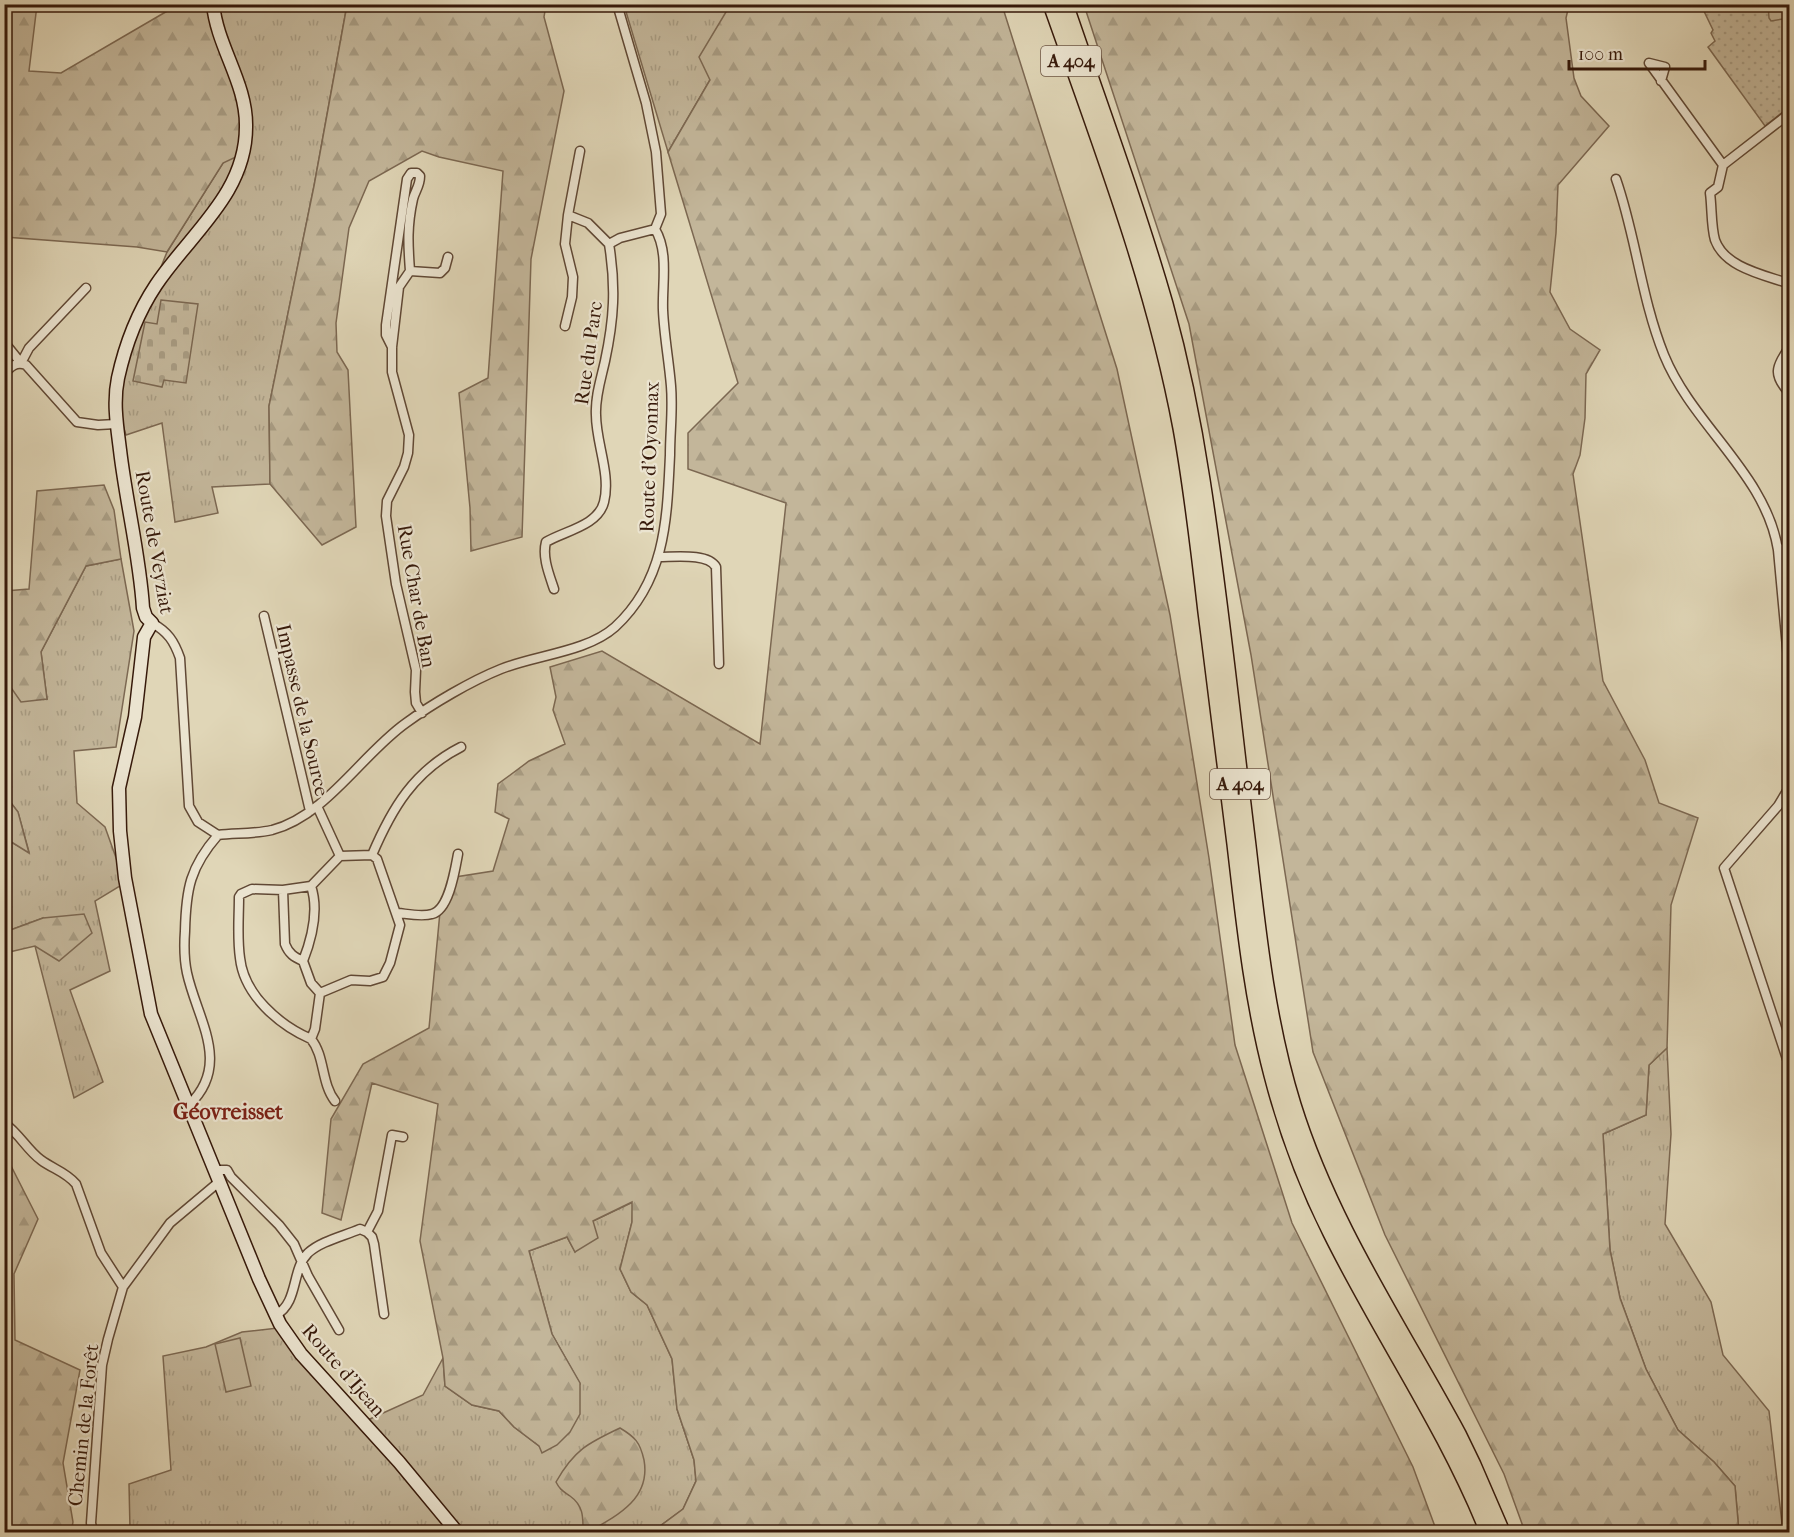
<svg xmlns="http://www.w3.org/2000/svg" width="1794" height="1537" font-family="'IM FELL French Canon',serif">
	<defs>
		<pattern id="grass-tufts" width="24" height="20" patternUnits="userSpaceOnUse" patternTransform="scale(1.5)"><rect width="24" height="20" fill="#c3b69a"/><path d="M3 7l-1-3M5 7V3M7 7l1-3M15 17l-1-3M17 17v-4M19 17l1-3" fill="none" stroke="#a89c83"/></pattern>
		<pattern id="forest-firs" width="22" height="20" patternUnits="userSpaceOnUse" patternTransform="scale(1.5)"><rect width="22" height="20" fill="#c3b69a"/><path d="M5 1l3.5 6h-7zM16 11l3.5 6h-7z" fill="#a89c83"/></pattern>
		<pattern id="cemetery-stones" width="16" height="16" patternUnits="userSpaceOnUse" patternTransform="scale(1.5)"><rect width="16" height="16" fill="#c3b69a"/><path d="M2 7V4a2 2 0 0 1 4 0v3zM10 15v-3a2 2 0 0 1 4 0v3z" fill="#a89c83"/></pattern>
		<pattern id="park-dots" width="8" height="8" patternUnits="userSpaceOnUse" patternTransform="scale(1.5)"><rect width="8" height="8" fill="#c3b69a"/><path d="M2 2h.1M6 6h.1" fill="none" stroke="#a89c83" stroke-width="1.8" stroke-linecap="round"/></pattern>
	</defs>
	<rect width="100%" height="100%" fill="#e0d6b7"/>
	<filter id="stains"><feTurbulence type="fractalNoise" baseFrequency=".00333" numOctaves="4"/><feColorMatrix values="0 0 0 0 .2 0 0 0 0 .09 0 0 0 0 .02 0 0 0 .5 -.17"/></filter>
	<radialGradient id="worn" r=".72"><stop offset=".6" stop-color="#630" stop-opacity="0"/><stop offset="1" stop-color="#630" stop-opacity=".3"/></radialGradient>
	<path fill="url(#grass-tufts)" stroke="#7c6852" stroke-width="1.5" d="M220 5H347L314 186 269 406 270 484 212 487 218 513 175 522 162 423 126 435 112 389 167 252 223 163Z
		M624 5H729L710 80 668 152Z
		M121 559 134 631 116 747 74 751 77 803 105 827 125 883 95 901 110 971 70 990 103 1082 74 1098 35 946 43 918 5 932 4 838 29 852 18 812 5 795V689H12L47 699 41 652 86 566Z
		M1667 1048 1671 1134 1665 1224 1711 1302 1723 1355 1769 1411 1783 1532H1739L1735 1486 1714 1462 1678 1430 1646 1369 1620 1298 1610 1250 1603 1134 1646 1115 1649 1065Z
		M633 1202 632 1222 620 1269 631 1292 647 1305 672 1359 677 1409 694 1460 696 1481 683 1509 652 1532H132L130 1529 129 1484 171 1470 163 1356 206 1347 242 1332 278 1328 361 1423 423 1395 443 1358 445 1386 472 1405 499 1411 514 1427 539 1446 580 1384 552 1334 529 1251 567 1237 575 1252 593 1221Z"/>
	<path fill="url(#forest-firs)" stroke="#7c6852" stroke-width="1.5" d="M4 5H37L29 71 61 73 169 10 168 5H220V34L251 122 238 156 223 163 167 252 137 247 5 237Z
		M347 5H546L544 17 564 91 531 259 522 537 471 551 470 508 459 393 488 378 503 171 439 157 422 151 369 181 349 228 336 323 337 352 348 370 356 527 322 545 270 484 269 406 314 186Z
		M729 5H1002L1117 369 1170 615 1209 858 1235 1045 1292 1223 1413 1467 1437 1532H652L683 1509 696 1481 694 1460 677 1409 672 1359 647 1305 631 1292 620 1269 632 1222V1202L593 1221 598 1238 575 1252 567 1237 529 1251 552 1334 580 1383V1414L570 1432 557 1445 542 1453 539 1446 514 1427 499 1411 472 1405 445 1386 443 1358 420 1241 438 1104 372 1083 341 1220 322 1213 331 1119 363 1064 429 1028 440 912 449 878 493 871 509 819 495 812 498 784 529 761 565 744 553 710 556 697 550 667 602 651 760 744 786 503 688 469V433L738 383 668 152 710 80 699 57 729 7Z
		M1084 5H1569L1566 18 1574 78 1581 96 1609 126 1558 185 1556 233 1550 292 1570 329 1600 350 1586 374 1585 418 1580 455 1573 474 1603 681 1645 760 1659 803 1698 818 1671 905 1667 1048 1649 1065 1646 1115 1603 1134 1610 1250 1620 1298 1646 1369 1678 1430 1714 1462 1735 1486 1739 1532H1525L1504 1474 1385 1235 1313 1052 1251 655 1189 324Z
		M104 485 114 510 121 559 86 566 41 652 47 699 21 702 12 689H5V591L29 589 37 491Z
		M5 795 18 812 29 853 5 838Z
		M84 914 92 933 59 961 35 946 5 953V932L43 918Z
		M5 1158H7L38 1219 14 1274 15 1340 80 1370 63 1463 73 1522 71 1532H5Z
		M620 1428C635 1437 640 1442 644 1460 651 1499 617 1516 588 1532H583C583 1518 584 1506 570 1496 563 1491 560 1490 556 1482 574 1450 588 1443 620 1428Z"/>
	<path fill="url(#cemetery-stones)" stroke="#7c6852" stroke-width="1.5" d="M161 300 198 304 186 383 164 380 162 387 133 381 145 322 157 324Z"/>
	<path fill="url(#park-dots)" stroke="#7c6852" stroke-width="1.5" d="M1701 5H1789V107L1765 126 1708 47 1715 41 1711 33 1713 30Z"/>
	<path fill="#c3b69a" stroke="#7c6852" stroke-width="1.5" d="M1768 5H1789V18L1771 21 1769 18Z
		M240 1338 251 1386 226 1392 215 1344Z"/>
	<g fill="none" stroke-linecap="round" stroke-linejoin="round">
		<g stroke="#604835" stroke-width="11">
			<path id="street" d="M1661 81 1665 67 1649 63 1723 165 1718 187 1710 193C1712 207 1711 226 1715 240 1725 268 1765 275 1790 284
				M1723 165 1790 113
				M1616 179C1636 236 1641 298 1664 355 1693 426 1766 474 1778 550
				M568 215 580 151
				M410 271 440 273 445 268 448 257
				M565 326 572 297 573 277 565 244 568 215 588 223 609 244
				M4 342 21 363 29 348 86 288
				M1790 346C1776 368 1772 374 1790 394
				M392 347 386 335V325L407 179 411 173H417L420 176C420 186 415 191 413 199 407 226 408 244 410 271L399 287 392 347V372L409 435 408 453 404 467 387 501 386 516 396 584 416 670 415 692 416 703 422 713
				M4 374C10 367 16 361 26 365L77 422 98 425 116 424
				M1790 546 1778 550 1790 680
				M659 557C675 557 708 553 716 567L719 664
				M554 589C549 574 542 557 546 542 564 531 598 526 604 502 611 474 596 443 596 415 595 397 601 379 605 361 614 319 616 287 609 244L620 238 655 229
				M264 616 310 811
				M152 623C168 632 174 641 180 658L189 806 198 822 218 835
				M1790 786 1778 806 1724 868 1790 1068
				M317 806 340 856
				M218 835C235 833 255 834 272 830 326 816 362 754 406 723 432 704 471 681 501 669 536 655 587 652 615 627 666 580 667 518 670 455 670 432 673 409 671 386 669 361 664 335 663 310 662 284 669 252 655 229L661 214 656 152 646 103 617 4
				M372 855C392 808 414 771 461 747
				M311 886 283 890 252 889 241 894 239 897C239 917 237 938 240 958 244 995 279 1025 311 1039L315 1029 320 993 311 983 303 961C312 938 319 910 311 886L340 856 372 855 377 859 400 925 390 963 383 977 370 981 351 980 320 993
				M283 890 285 944C289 954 294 957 303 961
				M398 913C408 914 422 917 432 914 449 910 455 870 458 854
				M311 1039C325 1056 321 1083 335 1101
				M189 1105C232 1064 197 1019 187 973 184 959 184 945 185 931 186 889 190 867 218 835
				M4 1123C19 1133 27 1150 41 1160 53 1169 66 1172 76 1184L101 1253 123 1287
				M215 1170H227L231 1177 279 1225 294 1244 308 1276 339 1330
				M367 1232 372 1237 374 1244 384 1314
				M276 1315C299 1302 291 1270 308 1253 321 1241 344 1236 360 1229L367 1232 378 1211 392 1135 403 1137
				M93 1532 91 1523 102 1365 108 1339 123 1287 170 1223 220 1181"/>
		</g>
		<g stroke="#36190a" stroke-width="15">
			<path id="secondary" d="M213 4C217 47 247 83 246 127 246 194 190 234 156 285 138 312 125 346 118 378 113 402 117 426 120 450 126 502 140 557 143 608L146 617 152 623 144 637 135 717 119 788 120 831 125 878 151 1014 259 1279 280 1324 301 1354 399 1462 457 1532"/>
		</g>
		<g stroke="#36190a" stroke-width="18">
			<path id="highway" d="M1051 4C1100 143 1154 283 1181 428 1192 489 1199 550 1206 612 1216 689 1225 766 1235 844 1244 921 1252 999 1272 1075 1286 1129 1306 1183 1331 1233 1381 1334 1446 1427 1488 1532
				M1065 4C1099 104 1136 203 1165 304 1181 362 1193 421 1202 480 1221 602 1233 724 1248 846 1258 933 1267 1021 1293 1105 1330 1224 1399 1325 1458 1434L1473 1465 1502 1532"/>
		</g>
		<use href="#street" stroke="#ebe4d0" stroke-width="8"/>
		<use href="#secondary" stroke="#ebe4d0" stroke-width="12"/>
		<use href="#highway" stroke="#e0d6b7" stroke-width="15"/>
	</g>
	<g text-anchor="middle" stroke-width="4.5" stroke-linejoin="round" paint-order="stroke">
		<g fill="#ebe4d0" stroke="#6c5645" stroke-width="1.5">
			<rect x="1041" y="46" width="60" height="30" rx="4.5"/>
			<rect x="1210" y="769" width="60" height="30" rx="4.5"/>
		</g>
		<g font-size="18" font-weight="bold" fill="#36190a">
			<text x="1071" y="67">A 404</text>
			<text x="1240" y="790">A 404</text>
		</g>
		<g font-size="20" fill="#36190a" stroke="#ebe4d0">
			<text transform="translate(588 353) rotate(-82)" y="7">Rue du Parc</text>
			<text transform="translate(649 457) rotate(-88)" y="7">Route d'Oyonnax</text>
			<text transform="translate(155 542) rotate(80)" y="7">Route de Veyziat</text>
			<text transform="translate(417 596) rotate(80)" y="7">Rue Char de Ban</text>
			<text transform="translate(303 710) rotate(77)" y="7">Impasse de la Source</text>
			<text transform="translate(344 1370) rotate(49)" y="7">Route d'Ijean</text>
			<text transform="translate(83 1425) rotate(-84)" y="7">Chemin de la Forêt</text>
		</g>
		<g font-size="22" font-weight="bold" fill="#7a1f14" stroke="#ebe4d0">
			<text x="228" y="1119">Géovreisset</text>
		</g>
	</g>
	<rect width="1794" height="1537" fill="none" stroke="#e0d6b7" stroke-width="24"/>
	<rect x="6" y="6" width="1782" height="1525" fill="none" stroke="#36190a" stroke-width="3"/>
	<rect x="12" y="12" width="1770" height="1513" fill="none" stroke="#36190a" stroke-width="1.5"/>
	<path d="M1569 60v9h136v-9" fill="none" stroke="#36190a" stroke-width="3"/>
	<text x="1578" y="60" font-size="18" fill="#36190a" stroke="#ebe4d0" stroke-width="4.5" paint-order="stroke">100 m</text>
	<rect width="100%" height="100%" filter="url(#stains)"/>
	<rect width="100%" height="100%" fill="url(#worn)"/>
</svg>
